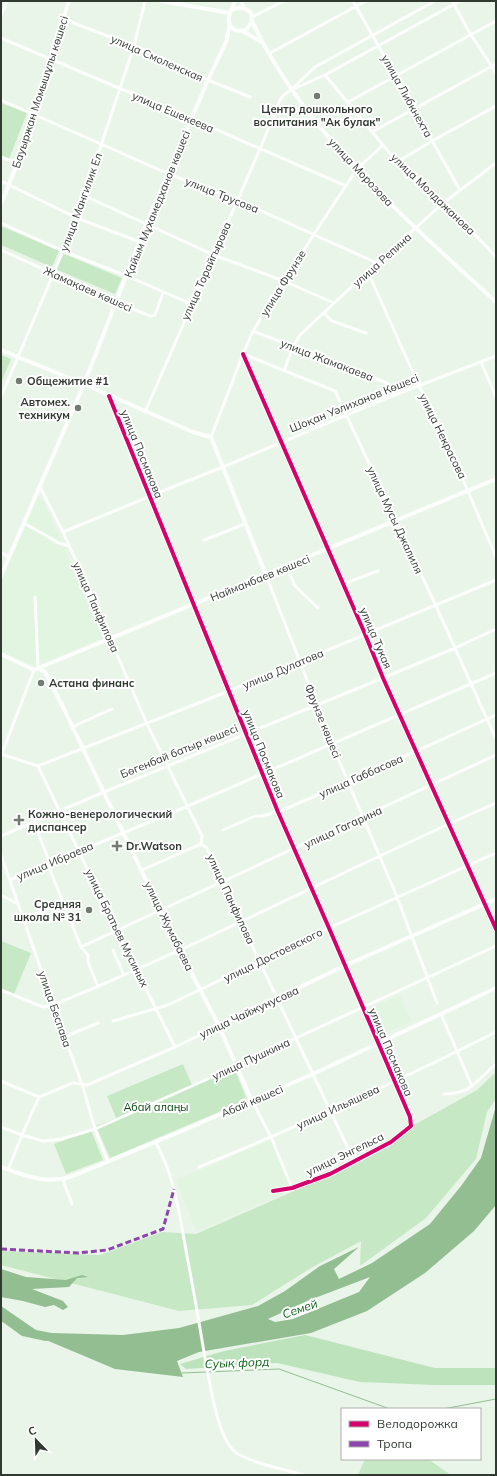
<svg xmlns="http://www.w3.org/2000/svg" width="497" height="1476" font-family="Mulish,sans-serif">
	<rect width="100%" height="100%" fill="#eaf5e9"/>
	<path fill="#e1f5e0" d="M38 497 43 501 106 637 35 666 1 652V581Z
		M400 995 411 1021 381 1035 369 1009Z
		M272 1140 292 1188 281 1195 196 1231 176 1180Z"/>
	<path fill="#c7e8c5" d="M1 103 27 113 9 159 1 156Z
		M1 226 59 251 52 267 1 245Z
		M62 253 122 278 115 294 55 269Z
		M1 355 11 359 1 383Z
		M1 941 31 953 14 994 1 989Z
		M183 1064 192 1085 234 1067 247 1100 110 1158 96 1126 116 1118 107 1096Z
		M496 1072V1099L487 1112 476 1159 426 1218 360 1266 361 1241 311 1268 252 1305 179 1311 1 1265V1251L100 1255 162 1232 196 1234 301 1188 477 1090Z
		M91 1130 103 1160 66 1174 54 1144Z
		M365 1459H424L431 1461 451 1475H358Z"/>
	<path fill="#bde3bc" d="M305 1335 435 1368H496V1385H434L360 1382 277 1363 186 1369 180 1364 224 1351Z"/>
	<path fill="#93be92" fill-rule="evenodd" d="M496 1106V1205L474 1231 425 1273 367 1311 311 1333 199 1352 177 1361 183 1377 115 1369 1 1321V1306L36 1330 52 1333 123 1335 179 1328 258 1306 285 1291 320 1266 359 1247 334 1269 339 1279 372 1263 430 1224 461 1186 481 1158ZM370 1277 359 1292 293 1319 275 1322 268 1319 307 1301Z
		M1 1269 26 1277 66 1280 82 1275 88 1277 77 1278 69 1287 32 1289 63 1301 68 1307 63 1310 54 1305 45 1307 23 1301 1 1297Z"/>
	<g fill="none" stroke-linecap="round" stroke-linejoin="round">
		<path stroke="#93be92" stroke-width="1" d="M182 1373 279 1369 390 1409
			M443 1409 496 1399"/>
		<path stroke="#93be92" stroke-width="6" d="M1 1317 23 1333 46 1338"/>
		<path stroke="#fcfefc" stroke-width="3" d="M353 1 460 190
			M452 1 471 35 496 73
			M1 16 7 1
			M252 17 284 1
			M63 19 142 49 208 80 250 97
			M1 38 192 119 346 186
			M270 53 366 1
			M325 75 397 162 472 231 496 257
			M294 87 315 67 435 1
			M1 100 169 174 237 200 377 263
			M348 102 496 21
			M372 132 496 64
			M1 157 17 163
			M397 162 432 141 496 106
			M1 181 77 218 140 242
			M85 196 214 255 284 281 334 303
			M1 223 63 251 127 276 191 304
			M1 250 116 302 150 316 155 315 163 293
			M368 272 419 386 445 437 496 557
			M324 313 332 321 366 333
			M253 331 387 383 392 396
			M243 354 365 634 383 678 496 929
			M243 354 335 391 436 606 496 739
			M481 362 496 397
			M284 371 293 347 300 335 377 263 442 204 496 163
			M109 396 278 812 329 928 410 1117 411 1126 391 1142 330 1174 292 1188 273 1191
			M1 397 77 218 134 46 145 1
			M145 412 260 149 280 100 284 95 291 90 325 75 460 1
			M211 437 243 354 253 331 314 234 357 169 383 145
			M40 487 63 532 87 585 147 724 202 836 201 844 207 848 222 882 354 1161
			M24 523 59 543 69 546
			M63 532 185 482 223 467 392 396 496 356
			M204 540 245 524
			M287 567 295 586 318 608
			M266 575 332 744 397 897 437 1003
			M343 584 378 571
			M35 597 38 668
			M72 727 112 709
			M1 754 38 766 229 691 496 580
			M1 756 34 670
			M38 766 117 931 175 1047
			M34 823 48 858V865L81 947 88 955V962L98 987
			M223 830 255 816H261L278 812 348 782 496 715
			M1 836 104 792 383 678 455 648 496 629
			M1 855 66 1041 82 1084 95 1129 108 1162
			M142 870 201 844
			M10 880 188 806 496 673
			M1 895 18 904
			M23 919 63 903
			M81 947 496 755
			M113 950 124 975
			M1 990 43 1007 53 1005C204 944 347 868 496 803
			M441 1014 472 1086C463 1093 455 1093 444 1094
			M113 1021 168 1005 329 928 496 853
			M64 1037 98 1023
			M1 1081 39 1097 73 1083 87 1085 175 1047 219 1026
			M472 1086 496 1064
			M252 1101 271 1137 292 1188
			M1 1127 22 1135 43 1141 62 1139 95 1129 237 1066 296 1038 496 946
			M156 1143C175 1177 180 1218 187 1256 194 1292 200 1328 206 1364 211 1387 217 1434 233 1450 245 1462 287 1470 304 1475
			M199 1167C300 1126 399 1081 496 1032
			M8 1170 22 1135 39 1097
			M63 1180 72 1204"/>
		<path stroke="#fcfefc" stroke-width="4" d="M161 1 230 13
			M241 1 244 8
			M232 10C239 6 245 7 251 13L252 21 247 29C238 33 227 29 229 17 230 12 233 6 235 1
			M252 21C304 133 407 220 496 302
			M242 31 262 42
			M1 204C29 138 47 69 69 1
			M1 350 84 384 193 432 211 437 266 575
			M1 553 9 557
			M1 576 84 384 146 225 208 80 226 42 230 24
			M1 654 34 670 496 479
			M38 668 45 672 64 709 180 951 219 1026 252 1101
			M219 1026 344 966 496 899
			M1 1167C26 1176 47 1185 73 1176L189 1128 313 1074 496 988"/>
		<path stroke="#8e44ad" stroke-width="3" stroke-dasharray="6 3" stroke-linecap="butt" d="M1 1249 78 1253 107 1250 163 1229 174 1189"/>
		<g stroke="#fff" stroke-width="6">
			<path id="cycleway" d="M243 354 365 634 383 678 496 929
				M109 396 278 812 329 928 410 1117 411 1126 391 1142 330 1174 292 1188 273 1191"/>
		</g>
		<use href="#cycleway" stroke="#d6006c" stroke-width="4"/>
	</g>
	<g fill="#727b71" stroke="#fff" stroke-width="1.5">
		<circle cx="317" cy="96" r="4"/>
		<circle cx="19" cy="381" r="4"/>
		<circle cx="78" cy="408" r="4"/>
		<circle cx="41" cy="683" r="4"/>
		<path d="M17 814h4v4h4v4h-4v4h-4v-4h-4v-4h4z"/>
		<path d="M115 840h4v4h4v4h-4v4h-4v-4h-4v-4h4z"/>
		<circle cx="89" cy="910" r="4"/>
	</g>
	<g text-anchor="middle" stroke-width="4" stroke-linejoin="round" paint-order="stroke">
		<g font-size="11" fill="#313a31" stroke="#fff">
			<text transform="translate(157 58) rotate(24)" y="4">улица Смоленская</text>
			<text transform="translate(40 92) rotate(-72)" y="4">Бауыржан Момышұлы көшесі</text>
			<text transform="translate(407 96) rotate(61)" y="4">улица Либкнехта</text>
			<text transform="translate(173 112) rotate(23)" y="4">улица Ешекеева</text>
			<text transform="translate(361 172) rotate(47)" y="4">улица Морозова</text>
			<text transform="translate(433 194) rotate(44)" y="4">улица Молдажанова</text>
			<text transform="translate(222 195) rotate(22)" y="4">улица Трусова</text>
			<text transform="translate(81 202) rotate(-70)" y="4">улица Мангилик Ел</text>
			<text transform="translate(157 204) rotate(-68)" y="4">Қайым Мұхамедханов көшесі</text>
			<text transform="translate(382 260) rotate(-42)" y="4">улица Репина</text>
			<text transform="translate(206 271) rotate(-66)" y="4">улица Торайгырова</text>
			<text transform="translate(283 283) rotate(-58)" y="4">улица Фрунзе</text>
			<text transform="translate(88 289) rotate(24)" y="4">Жамақаев көшесі</text>
			<text transform="translate(327 360) rotate(21)" y="4">улица Жамакаева</text>
			<text transform="translate(354 403) rotate(-22)" y="4">Шоқан Уәлиханов Көшесі</text>
			<text transform="translate(443 436) rotate(64)" y="4">улица Некрасова</text>
			<text transform="translate(142 454) rotate(68)" y="4">улица Посмакова</text>
			<text transform="translate(395 520) rotate(65)" y="4">улица Мусы Джалиля</text>
			<text transform="translate(260 578) rotate(-22)" y="4">Найманбаев көшесі</text>
			<text transform="translate(96 607) rotate(66)" y="4">улица Панфилова</text>
			<text transform="translate(376 638) rotate(67)" y="4">улица Тукая</text>
			<text transform="translate(283 669) rotate(-23)" y="4">улица Дулатова</text>
			<text transform="translate(323 721) rotate(68)" y="4">Фрунзе көшесі</text>
			<text transform="translate(179 751) rotate(-22)" y="4">Бөгенбай батыр көшесі</text>
			<text transform="translate(264 754) rotate(68)" y="4">улица Посмакова</text>
			<text transform="translate(361 776) rotate(-24)" y="4">улица Габбасова</text>
			<text transform="translate(343 827) rotate(-25)" y="4">улица Гагарина</text>
			<text transform="translate(55 861) rotate(-23)" y="4">улица Ибраева</text>
			<text transform="translate(231 899) rotate(65)" y="4">улица Панфилова</text>
			<text transform="translate(169 926) rotate(64)" y="4">улица Жумабаева</text>
			<text transform="translate(117 928) rotate(64)" y="4">улица Братьев Мусиных</text>
			<text transform="translate(273 955) rotate(-26)" y="4">улица Достоевского</text>
			<text transform="translate(55 1009) rotate(71)" y="4">улица Беспава</text>
			<text transform="translate(249 1012) rotate(-25)" y="4">улица Чайжунусова</text>
			<text transform="translate(391 1052) rotate(67)" y="4">улица Посмакова</text>
			<text transform="translate(251 1059) rotate(-25)" y="4">улица Пушкина</text>
			<text transform="translate(252 1101) rotate(-23)" y="4">Абай көшесі</text>
			<text transform="translate(338 1107) rotate(-25)" y="4">улица Ильяшева</text>
			<text transform="translate(345 1154) rotate(-26)" y="4">улица Энгельса</text>
		</g>
		<g font-size="11" font-weight="bold" fill="#313a31" stroke="#fff" text-anchor="start">
			<text x="317" y="113" text-anchor="middle">Центр дошкольного<tspan x="317" dy="13">воспитания "Ак булак"</tspan></text>
			<text x="27" y="385">Общежитие #1</text>
			<text x="70" y="406" text-anchor="end">Автомех.<tspan x="70" dy="13">техникум</tspan></text>
			<text x="49" y="687">Астана финанс</text>
			<text x="28" y="818">Кожно-венерологический<tspan x="28" dy="13">диспансер</tspan></text>
			<text x="126" y="850">Dr.Watson</text>
			<text x="81" y="908" text-anchor="end">Средняя<tspan x="81" dy="13">школа № 31</tspan></text>
		</g>
		<g font-size="11" fill="#05450d" stroke="#fff">
			<text x="156" y="1111">Абай алаңы</text>
		</g>
		<g font-size="12" font-style="italic" fill="#12651a" stroke="#fff">
			<text transform="translate(300 1309) rotate(-19)" y="4">Семей</text>
			<text transform="translate(237 1363) rotate(-2)" y="4">Суық форд</text>
		</g>
	</g>
	<rect width="497" height="1476" fill="none" stroke="#313a31" stroke-width="4"/>
	<rect x="341" y="1408" width="140" height="52" fill="#ffffff" stroke="#adb0ad"/>
	<rect x="349" y="1421" width="20" height="6" fill="#d6006c" stroke="#adb0ad"/>
	<text x="377" y="1428" font-size="12" fill="#313a31">Велодорожка</text>
	<rect x="349" y="1441" width="20" height="6" fill="#8e44ad" stroke="#adb0ad"/>
	<text x="377" y="1448" font-size="12" fill="#313a31">Тропа</text>
	<g transform="translate(36 1440) rotate(337)" stroke="#ffffff" stroke-width="3" paint-order="stroke">
	<path d="M0-3L7 15L0 10L-7 15Z" fill="#313a31"/>
	<text y="-6" font-size="11" font-weight="bold" text-anchor="middle" fill="#313a31">С</text>
	</g>
</svg>
